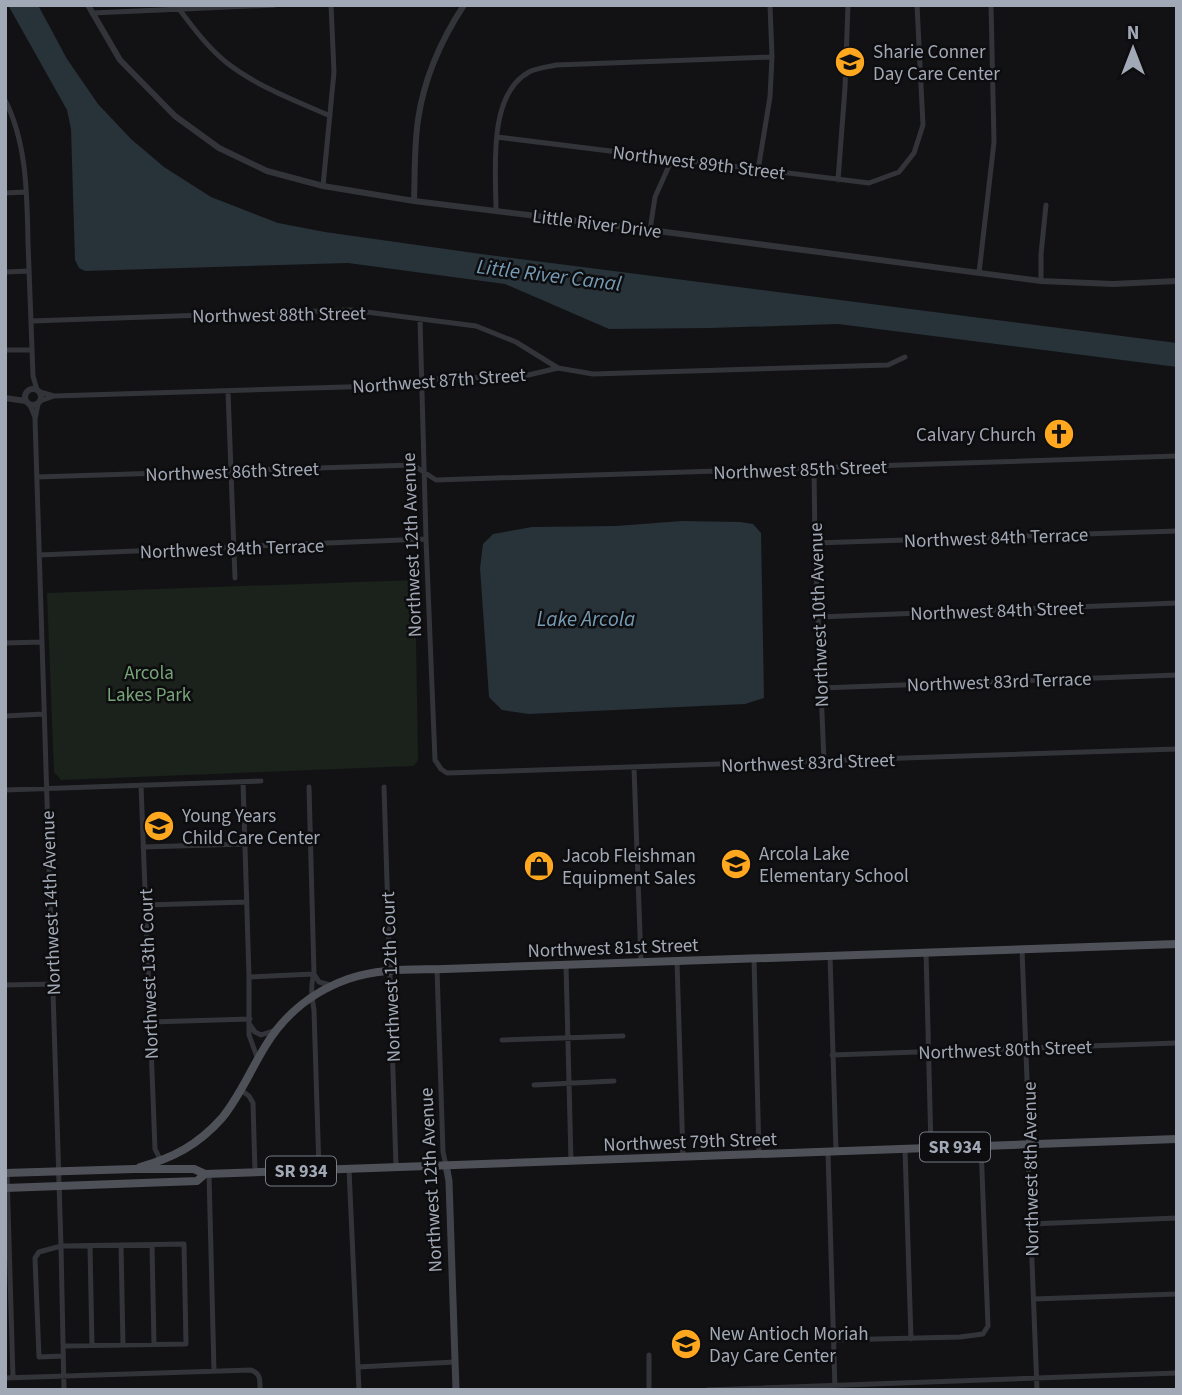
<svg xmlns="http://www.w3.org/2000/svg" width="1182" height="1395" font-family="'Source Sans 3',sans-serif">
	<rect width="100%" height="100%" fill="#121214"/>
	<path fill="#1a221b" d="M415 580 418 758 417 762 413 766 61 780 54 772 47 593Z"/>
	<path fill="#273239" d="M8 5H38L67 59 98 104 131 139 164 167 211 197 278 223 325 232 481 254 1177 343V367L838 324 710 328 609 329 505 284 348 263 85 271 79 268 75 260 71 129 67 110Z
		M682 521 740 522 753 524 761 533 764 698 745 704 529 714 502 710 489 697 480 568 483 544 493 534 532 527 616 526Z"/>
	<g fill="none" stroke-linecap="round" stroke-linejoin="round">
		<path stroke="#333439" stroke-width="5" d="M176 5C191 25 207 47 227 63 258 87 294 100 330 116
			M92 13 275 5
			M5 100C27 143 27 195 28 242 30 287 31 332 33 376L37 390
			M497 137 869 183 899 172 914 153 923 125 917 5
			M758 170 770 97 772 57 770 5
			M838 180 845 88 848 5
			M323 186 334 72 331 5
			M5 193 26 192
			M496 211C496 171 487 95 529 72 537 68 548 67 556 65L772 57
			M650 230 655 197 672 159
			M5 272 29 271
			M979 273 994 142 991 5
			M1041 281V254L1046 205
			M420 319 426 539 435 760 441 769 447 773 1177 749
			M31 321 351 310 476 326 516 342 558 368
			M5 350H32
			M228 391 235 578
			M40 392 54 396 411 385 432 379 524 376 558 368 593 374 888 365 905 357
			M40 401 54 396
			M38 404 35 419 61 1246 64 1390
			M30 405 35 417
			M814 469 815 543 824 762
			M37 477 413 465 436 480 1177 456
			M815 543 1177 531
			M39 555 426 539
			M818 617 1177 603
			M5 643 42 642
			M821 688 1177 675
			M5 716 44 714
			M634 768 641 962
			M243 782 249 977V1035L257 1057
			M141 785 155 1149 161 1161
			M309 787 314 974C310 986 312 998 314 1010L319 1170
			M384 787 396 1167
			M5 790 261 781
			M143 847 245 844
			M145 905 247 902
			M1022 949 1029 1132 1028 1159 1037 1390
			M926 952 931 1148
			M830 956 836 1151
			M754 958 759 1154
			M677 961 683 1157
			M566 965 571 1161
			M437 969 443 1152 446 1165
			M314 974 319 982 330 985
			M249 977 314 974
			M5 985 53 984
			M151 1022 250 1019
			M250 1025 255 1032 261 1035 276 1030
			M502 1040 623 1036
			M832 1055 1177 1043
			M534 1085 614 1081
			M241 1090 249 1096 253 1103 255 1172
			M905 1149 911 1339
			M828 1152 835 1390
			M349 1169 359 1390
			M7 1173 13 1378
			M209 1174 214 1371
			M1030 1224 1177 1218
			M121 1245 123 1345
			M152 1245 154 1345
			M90 1246 92 1346
			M1034 1299 1177 1294
			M834 1340 960 1337 983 1334 988 1326 981 1146
			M63 1346 186 1344 184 1244 61 1246 39 1252 35 1258 39 1357 63 1356
			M649 1355V1390
			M358 1367 455 1362
			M5 1378 251 1370C261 1374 260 1380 260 1390
			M707 1390 1177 1373"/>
		<path stroke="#333439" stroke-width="6" d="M88 5 120 60 175 116 219 148 267 171 323 186 414 201 650 230 1041 281 1113 284 1177 281
			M414 201C415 175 414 147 418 120 424 78 441 40 464 5
			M25 397a8 8 0 1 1 16 0a8 8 0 1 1-16 0Z
			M5 398 26 401"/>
		<path stroke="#41434a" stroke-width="7" d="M446 1165 449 1181 456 1390"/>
		<path stroke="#4f5159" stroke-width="8" d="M140 1167C173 1158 198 1145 222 1118 240 1096 251 1069 266 1045 285 1014 314 991 348 979 379 968 413 970 444 969L1177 944
			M5 1173 134 1169H194L205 1174 1177 1139
			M5 1188 197 1181 205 1174"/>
	</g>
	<defs>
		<g id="school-disc" transform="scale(1.575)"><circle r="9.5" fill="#ffa81f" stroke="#0d0d0f"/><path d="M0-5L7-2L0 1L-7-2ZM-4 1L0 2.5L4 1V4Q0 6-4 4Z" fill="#111"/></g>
		<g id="church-disc" transform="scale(1.575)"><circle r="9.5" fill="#ffa81f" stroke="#0d0d0f"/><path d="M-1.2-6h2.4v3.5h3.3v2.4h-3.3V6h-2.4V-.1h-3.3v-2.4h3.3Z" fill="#111"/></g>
		<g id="shop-disc" transform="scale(1.575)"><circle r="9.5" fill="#ffa81f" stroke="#0d0d0f"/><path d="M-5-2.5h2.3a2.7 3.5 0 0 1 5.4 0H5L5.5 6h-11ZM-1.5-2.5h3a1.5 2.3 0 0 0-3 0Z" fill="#111"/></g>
	</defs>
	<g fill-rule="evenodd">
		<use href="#school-disc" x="850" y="62"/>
		<use href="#church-disc" x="1059" y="434"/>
		<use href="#school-disc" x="159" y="826"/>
		<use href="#school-disc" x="736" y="864"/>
		<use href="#shop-disc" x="539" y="866"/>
		<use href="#school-disc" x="686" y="1344"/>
	</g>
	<g text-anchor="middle" stroke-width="5" stroke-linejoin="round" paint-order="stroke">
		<g fill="#0d0d0f" stroke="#757a84" stroke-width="2">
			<rect x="920" y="1132.5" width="70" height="29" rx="5"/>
			<rect x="266" y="1156.5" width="70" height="29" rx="5"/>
		</g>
		<g font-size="18" font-weight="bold" fill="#a2a9b6">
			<text x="955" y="1153">SR 934</text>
			<text x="301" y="1177">SR 934</text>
		</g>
		<g font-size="19" fill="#a2a9b6" stroke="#0d0d0f" text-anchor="start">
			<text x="873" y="58">Sharie Conner<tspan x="873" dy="22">Day Care Center</tspan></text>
			<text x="1036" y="441" text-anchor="end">Calvary Church</text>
			<text x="182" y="822">Young Years<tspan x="182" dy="22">Child Care Center</tspan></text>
			<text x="759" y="860">Arcola Lake<tspan x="759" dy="22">Elementary School</tspan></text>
			<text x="562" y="862">Jacob Fleishman<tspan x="562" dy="22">Equipment Sales</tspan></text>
			<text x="709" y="1340">New Antioch Moriah<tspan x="709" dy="22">Day Care Center</tspan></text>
		</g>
		<g font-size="19" fill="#a2a9b6" stroke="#0d0d0f">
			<text transform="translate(699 162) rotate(7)" y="7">Northwest 89th Street</text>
			<text transform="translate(597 223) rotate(7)" y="7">Little River Drive</text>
			<text transform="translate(279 314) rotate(-1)" y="7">Northwest 88th Street</text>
			<text transform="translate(439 380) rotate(-4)" y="7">Northwest 87th Street</text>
			<text transform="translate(800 469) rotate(-2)" y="7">Northwest 85th Street</text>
			<text transform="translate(232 471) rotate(-2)" y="7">Northwest 86th Street</text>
			<text transform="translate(996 537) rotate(-2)" y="7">Northwest 84th Terrace</text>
			<text transform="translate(411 545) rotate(-92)" y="7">Northwest 12th Avenue</text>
			<text transform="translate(232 548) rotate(-2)" y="7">Northwest 84th Terrace</text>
			<text transform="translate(997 610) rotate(-2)" y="7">Northwest 84th Street</text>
			<text transform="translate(818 615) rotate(-92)" y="7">Northwest 10th Avenue</text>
			<text transform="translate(999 681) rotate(-2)" y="7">Northwest 83rd Terrace</text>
			<text transform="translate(808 762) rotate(-2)" y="7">Northwest 83rd Street</text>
			<text transform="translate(50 903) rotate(-92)" y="7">Northwest 14th Avenue</text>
			<text transform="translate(613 947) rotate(-2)" y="7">Northwest 81st Street</text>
			<text transform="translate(148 974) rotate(-92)" y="7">Northwest 13th Court</text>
			<text transform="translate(390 977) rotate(-92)" y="7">Northwest 12th Court</text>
			<text transform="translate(1005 1049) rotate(-2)" y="7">Northwest 80th Street</text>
			<text transform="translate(690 1141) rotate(-2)" y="7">Northwest 79th Street</text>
			<text transform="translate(1030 1169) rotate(-91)" y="7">Northwest 8th Avenue</text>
			<text transform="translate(430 1180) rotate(-93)" y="7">Northwest 12th Avenue</text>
		</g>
		<g font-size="19" fill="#77a378" stroke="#0d0d0f">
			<text x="149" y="679">Arcola<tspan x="149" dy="22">Lakes Park</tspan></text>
		</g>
		<g font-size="21" font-style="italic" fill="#769bb5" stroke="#0d0d0f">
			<text transform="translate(549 275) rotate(7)" y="7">Little River Canal</text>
			<text x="586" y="626">Lake Arcola</text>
		</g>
	</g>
	<rect width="1182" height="1395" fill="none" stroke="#a2a9b6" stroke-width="14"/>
	<g transform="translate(1133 49)" stroke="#0d0d0f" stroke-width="5" paint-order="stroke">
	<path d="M0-5L12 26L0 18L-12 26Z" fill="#a2a9b6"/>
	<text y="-10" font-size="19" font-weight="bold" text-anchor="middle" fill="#a2a9b6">N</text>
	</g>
</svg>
